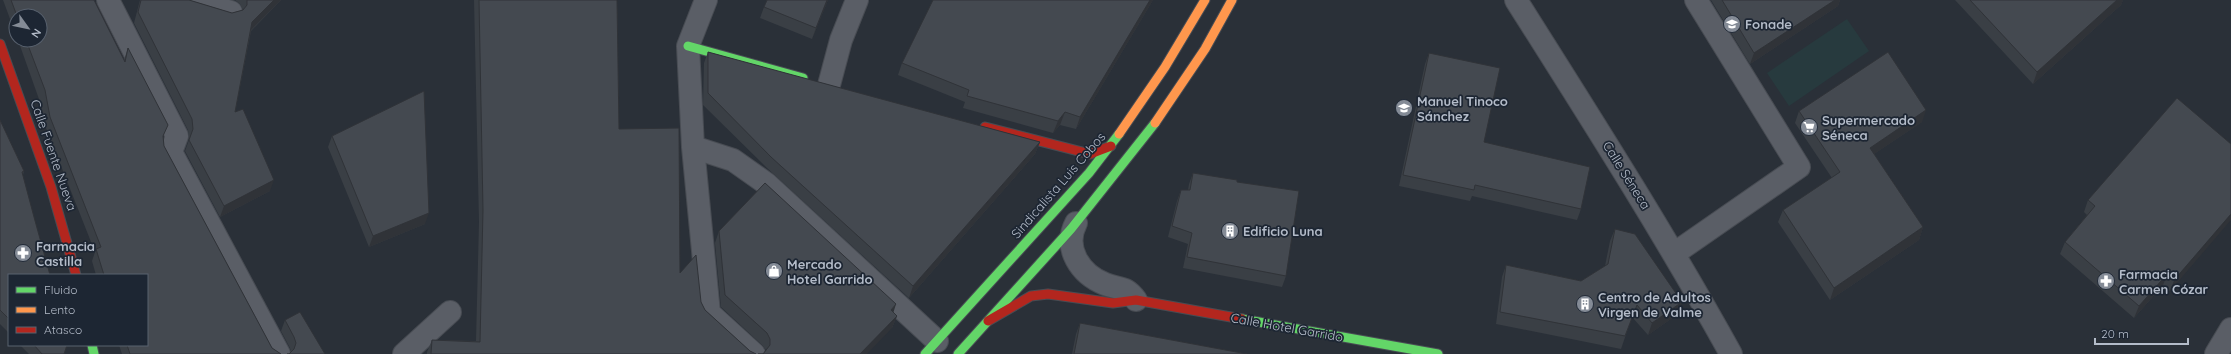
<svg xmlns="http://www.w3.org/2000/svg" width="2231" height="354" font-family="Quicksand,sans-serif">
	<rect width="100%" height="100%" fill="#2a3038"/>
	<path fill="#273a3e" d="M1847 19 1869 51 1789 106 1767 73Z"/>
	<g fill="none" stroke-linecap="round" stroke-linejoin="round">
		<g stroke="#484c53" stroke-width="24">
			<path id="street" d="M108 0 177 136 171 152 279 354
				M190 0 231 12
				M706 0 688 46 693 147 709 313 754 354
				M1516 0C1590 117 1664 233 1731 354
				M829 85 841 40 857 0
				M693 147 733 160 767 184 937 341
				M1076 223C1063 248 1080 274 1105 284 1120 290 1125 285 1136 300
				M1675 253 1799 167 1696 0
				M404 354 450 312
				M2216 354 2231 329"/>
		</g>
		<g stroke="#484c53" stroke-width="11">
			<path id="fast" d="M688 46 803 78
				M1242 319 1438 354
				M92 345 94 354
				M925 354 1089 173 1119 134
				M958 354 1071 229 1155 123"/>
		</g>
		<g stroke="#484c53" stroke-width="11">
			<path id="slow" d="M1155 123 1205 49 1232 0
				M1119 134 1165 67 1205 0"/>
		</g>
		<g stroke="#484c53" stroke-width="11">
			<path id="jam" d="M0 44 51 187 76 275
				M985 127 1090 154 1111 146
				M988 321 1031 296 1048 294 1113 303 1136 300 1242 319"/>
		</g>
		<use href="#street" stroke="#5a5e66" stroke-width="22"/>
		<use href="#fast" stroke="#63d668" stroke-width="9"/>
		<use href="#slow" stroke="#ff974d" stroke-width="9"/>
		<use href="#jam" stroke="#b3261e" stroke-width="9"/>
	</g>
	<path fill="#3a3f45" d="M3 0H94L124 60 128 48 163 137 164 146 272 348 281 354H122L119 345H147V275H96L92 261 95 252 46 128 40 102 18 40H40V16H16V35Z
		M140 0H189L232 13 243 10 240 4 235 0H281L251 31 235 112 270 191 220 217 185 151 189 140 188 130 134 23Z
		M474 0H617L619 129 680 273 701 302 705 310 750 351 756 354H427V352L432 340 476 341 479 222Z
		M828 0 812 39 760 18 764 7Z
		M1153 0 1076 129 1060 125 1053 133 963 108 965 102 898 75 902 63Z
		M1711 0H1840L1838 6 1750 64Z
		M1955 0H2123L2121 5 2033 84Z
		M708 52 1040 142 1035 154 909 298 767 168 703 105 704 63Z
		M1429 53 1484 142 1581 209 1577 220 1472 196 1470 201 1399 186 1425 64Z
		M1799 111 1922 122 1874 154 1923 227 1919 240 1830 300 1778 222 1783 210 1832 178 1795 123Z
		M0 120 24 171 23 175 9 275V333L0 324Z
		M332 136 425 224 369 247 328 147Z
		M2231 144 2170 291 2163 285 2134 318 2060 254 2065 242 2087 215 2084 212 2088 200Z
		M1193 173 1237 182 1286 276 1282 287 1183 268 1188 244 1168 237 1177 201 1181 190H1188L1189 184Z
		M1615 229 1678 314 1648 335 1632 317 1621 349 1496 324 1502 277 1506 265 1581 281 1605 266 1610 241Z
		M719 231 894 313 897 316 892 328 763 354 766 350 762 345 721 307 715 243Z
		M285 320 325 354H289L291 352 290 348 281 331Z
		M1080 323 1247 354H1072L1076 334Z
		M20 345H67L64 354H29Z"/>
	<path fill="#303338" d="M274 0H281L248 33 252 22Z
		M827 0H828L812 39 816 28Z
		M1150 0H1153L1076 129 1080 117Z
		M1835 0H1840L1838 6 1750 64 1754 53Z
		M2117 0H2123L2121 5 2033 84 2037 72Z
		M1926 110 1922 122 1865 160 1870 148Z
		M1065 112 1060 125 1053 133 1058 121Z
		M1040 142 1035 154 909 298 913 286Z
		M274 180 270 191 220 217 224 206Z
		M429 213 425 224 369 247 373 236Z
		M2231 214V220L2170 291 2175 279Z
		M1923 227 1919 240 1830 300 1834 288Z
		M2168 273 2163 285 2134 318 2139 306Z
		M1682 302 1678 314 1648 335 1652 323Z
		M896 304 892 317 891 310Z
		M897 316 892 328 867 354H860Z"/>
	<path fill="#444950" stroke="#303338" d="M11 0H94L125 62 128 48 168 125 163 136 164 146 272 348 281 354H130L127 345H147V275H104L96 249 101 247 50 117 45 90 26 40H40V16H17Z
		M141 0H189L232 13 243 10 247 5V0H274L252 22 235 112 243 109 274 180 224 206 189 140 193 129 192 119 138 12Z
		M479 0H617L619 129 679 128 680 273 696 255 701 302 705 310 750 351 756 354H431L432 340 480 342 483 210Z
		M767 0H827L816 28 764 7Z
		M933 0H1150L1080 117 1065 112 1058 121 967 96 969 90 902 63Z
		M1722 0H1835L1754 53Z
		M1970 0H2117L2037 72Z
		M708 52 1040 142 913 286 771 157 708 93Z
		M1888 52 1926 110 1870 148 1923 227 1834 288 1783 210 1840 172 1799 111Z
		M1429 53 1500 68 1484 142 1590 167 1581 209 1475 185 1474 190 1403 175Z
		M424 91 429 213 373 236 332 136Z
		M2177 98 2231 144V214L2175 279 2168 273 2139 306 2065 242 2095 206 2088 200Z
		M0 120 24 171 22 172 34 217 50 275H9V319L0 310Z
		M1193 173 1237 180V182L1299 191 1286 276 1187 257 1192 233 1172 226 1181 190H1190Z
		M765 183 896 304 891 310 897 316 860 354H758H763L770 345V339L767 333 725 295 719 231Z
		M1615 229 1635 234 1682 302 1652 323 1637 305 1625 336 1500 312 1506 265 1581 281 1608 264Z
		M300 312 325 354H287H289L294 349 296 343 294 337 285 320Z
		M1080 323 1247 354H1074Z
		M34 345H67L64 354H42Z"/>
	<defs>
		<g id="school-disc" transform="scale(0.9)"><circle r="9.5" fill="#848b96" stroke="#1d2633"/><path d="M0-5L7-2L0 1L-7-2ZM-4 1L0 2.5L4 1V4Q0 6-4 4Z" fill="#fff"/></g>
		<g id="supermarket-disc" transform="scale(0.9)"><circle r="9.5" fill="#848b96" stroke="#1d2633"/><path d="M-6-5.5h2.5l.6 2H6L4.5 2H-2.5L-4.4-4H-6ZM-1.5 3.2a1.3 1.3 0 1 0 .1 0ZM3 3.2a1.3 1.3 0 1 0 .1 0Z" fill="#fff"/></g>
		<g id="building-disc" transform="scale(0.9)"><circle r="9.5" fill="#848b96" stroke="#1d2633"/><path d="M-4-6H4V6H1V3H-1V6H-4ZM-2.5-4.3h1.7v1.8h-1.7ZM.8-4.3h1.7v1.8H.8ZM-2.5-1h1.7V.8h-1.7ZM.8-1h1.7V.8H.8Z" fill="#fff"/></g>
		<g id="pharmacy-disc" transform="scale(0.9)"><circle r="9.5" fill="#848b96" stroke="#1d2633"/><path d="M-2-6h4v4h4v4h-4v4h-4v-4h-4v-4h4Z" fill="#fff"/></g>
		<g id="shop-disc" transform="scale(0.9)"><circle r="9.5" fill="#848b96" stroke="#1d2633"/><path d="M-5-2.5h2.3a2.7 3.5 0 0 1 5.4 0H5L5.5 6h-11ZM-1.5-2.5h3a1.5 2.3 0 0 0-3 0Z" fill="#fff"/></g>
	</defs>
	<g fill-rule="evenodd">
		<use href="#school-disc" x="1732" y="24"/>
		<use href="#school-disc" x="1404" y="108"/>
		<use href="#supermarket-disc" x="1809" y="127"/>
		<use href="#building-disc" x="1230" y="231"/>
		<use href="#pharmacy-disc" x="23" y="253"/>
		<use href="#shop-disc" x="774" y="271"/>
		<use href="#pharmacy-disc" x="2106" y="281"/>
		<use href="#building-disc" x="1585" y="304"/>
	</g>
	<g text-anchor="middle" stroke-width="3.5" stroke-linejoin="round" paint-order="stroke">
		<g font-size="13" font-weight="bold" fill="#b4bcc9" stroke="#1d2633" text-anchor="start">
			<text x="1745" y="29">Fonade</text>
			<text x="1417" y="106">Manuel Tinoco<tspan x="1417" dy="15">Sánchez</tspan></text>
			<text x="1822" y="125">Supermercado<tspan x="1822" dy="15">Séneca</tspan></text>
			<text x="1243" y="236">Edificio Luna</text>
			<text x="36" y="251">Farmacia<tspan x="36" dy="15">Castilla</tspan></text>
			<text x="787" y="269">Mercado<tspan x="787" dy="15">Hotel Garrido</tspan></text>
			<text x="2119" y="279">Farmacia<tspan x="2119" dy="15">Carmen Cózar</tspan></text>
			<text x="1598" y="302">Centro de Adultos<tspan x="1598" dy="15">Virgen de Valme</tspan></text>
		</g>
		<g font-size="13" fill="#b4bcc9" stroke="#1d2633">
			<text transform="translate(54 155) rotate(71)" y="5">Calle Fuente Nueva</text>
			<text transform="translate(1627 175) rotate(58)" y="5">Calle Séneca</text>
			<text transform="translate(1058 185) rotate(-49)" y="5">Sindicalista Luis Cobos</text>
			<text transform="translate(1287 327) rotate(10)" y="5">Calle Hotel Garrido</text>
		</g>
	</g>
	<rect x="8" y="274" width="140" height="72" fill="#1d2633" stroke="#59626f"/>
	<rect x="16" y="287" width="20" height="6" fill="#63d668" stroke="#59626f"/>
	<text x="44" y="294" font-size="12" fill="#b4bcc9">Fluido</text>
	<rect x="16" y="307" width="20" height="6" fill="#ff974d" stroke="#59626f"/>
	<text x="44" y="314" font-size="12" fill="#b4bcc9">Lento</text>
	<rect x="16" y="327" width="20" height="6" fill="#b3261e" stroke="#59626f"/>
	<text x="44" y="334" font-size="12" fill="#b4bcc9">Atasco</text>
	<g transform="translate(28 28) rotate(123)"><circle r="19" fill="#1d2633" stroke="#59626f"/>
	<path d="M0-3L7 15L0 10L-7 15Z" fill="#848b96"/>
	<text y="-6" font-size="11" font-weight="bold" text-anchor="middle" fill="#b4bcc9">N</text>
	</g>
	<path d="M2095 338v6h93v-6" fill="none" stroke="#b4bcc9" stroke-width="2"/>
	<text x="2101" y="338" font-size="12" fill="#b4bcc9" stroke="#1d2633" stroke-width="3" paint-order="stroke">20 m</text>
</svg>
